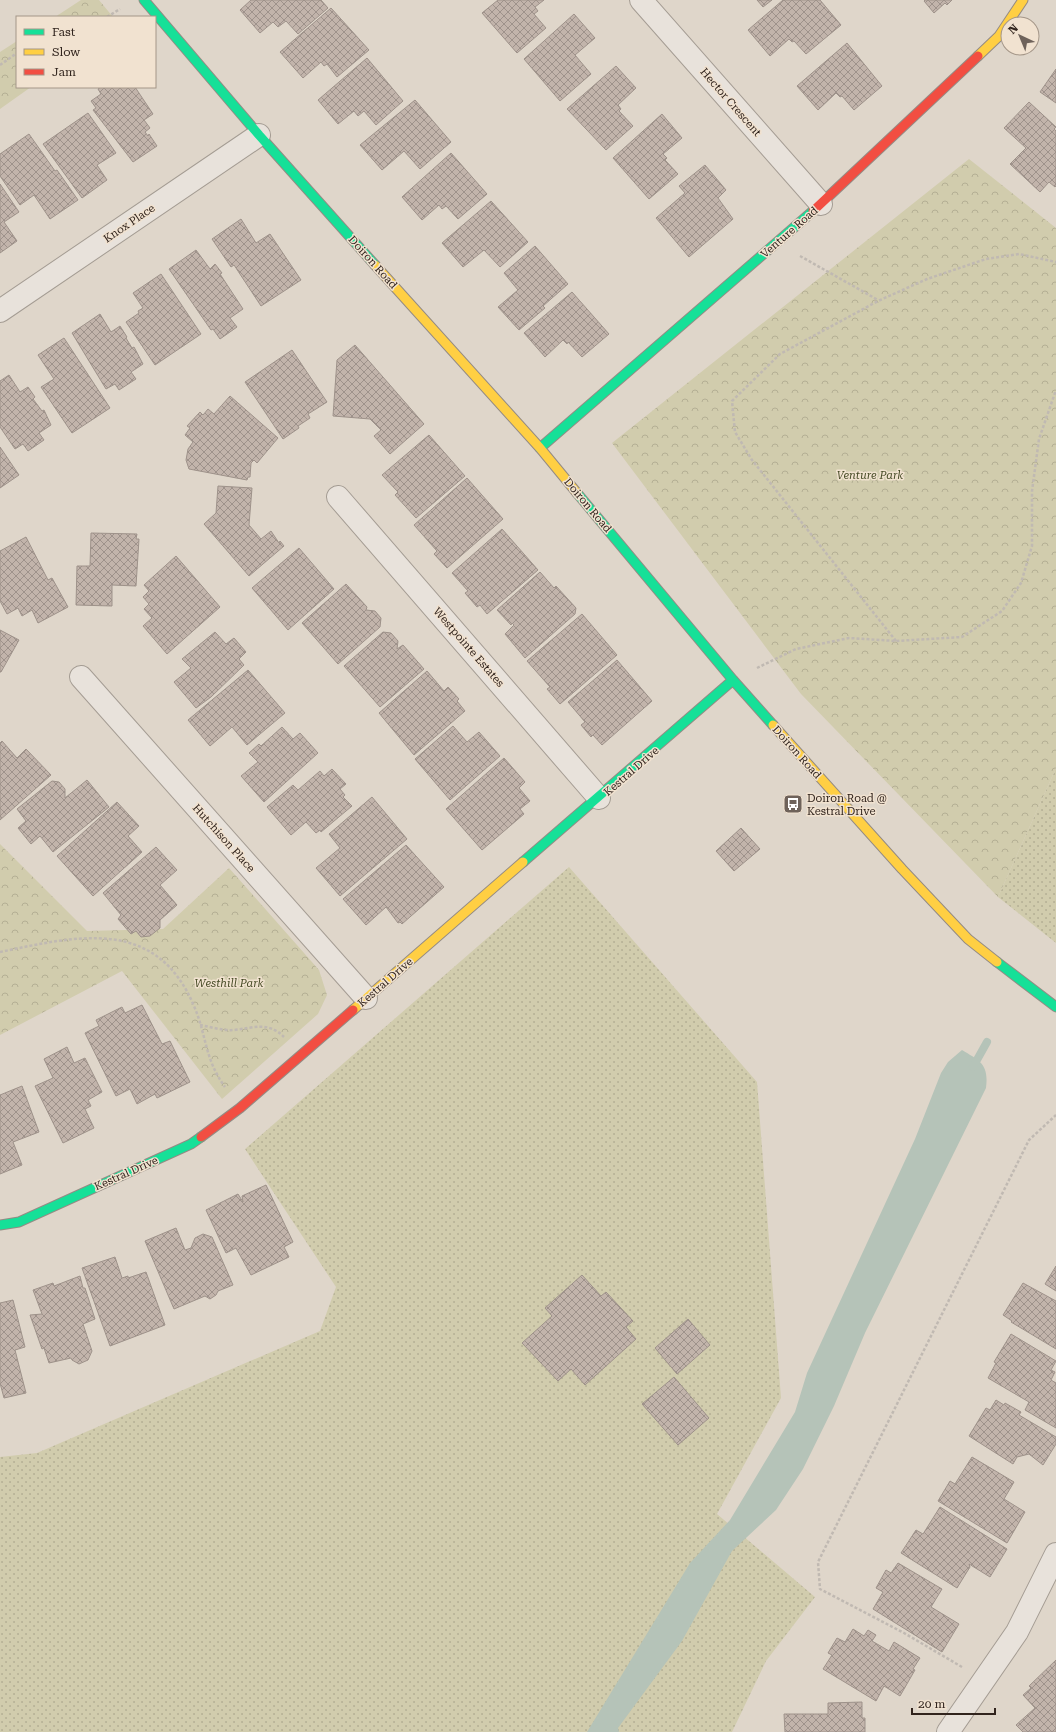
<svg xmlns="http://www.w3.org/2000/svg" width="1056" height="1732" font-family="'Roboto Serif',serif">
	<defs>
		<pattern id="grass-dots" width="8" height="8" patternUnits="userSpaceOnUse"><rect width="8" height="8" fill="#d1ccad"/><path d="M2 2h.1M6 6h.1" fill="none" stroke="#b4af94" stroke-width="1.8" stroke-linecap="round"/></pattern>
		<pattern id="forest-crowns" width="20" height="18" patternUnits="userSpaceOnUse"><rect width="20" height="18" fill="#d1ccad"/><path d="M2 6a3 3 0 1 1 6 0M12 15a3 3 0 1 1 6 0" fill="none" stroke="#b4af94"/></pattern>
		<pattern id="building-cross-hatch" width="8" height="8" patternUnits="userSpaceOnUse"><rect width="8" height="8" fill="#c2b4ab"/><path d="M0 0l8 8M0 8l8-8" fill="none" stroke="#9e928b"/></pattern>
	</defs>
	<rect width="100%" height="100%" fill="#dfd6ca"/>
	<path fill="url(#grass-dots)" d="M1056 768V943L998 897Z
		M569 867 757 1082 781 1398 717 1514 815 1597 766 1661 732 1732H0V1457L37 1453 320 1331 336 1287 245 1149Z"/>
	<path fill="url(#forest-crowns)" d="M81 0H99L113 17H55Z
		M17 41V87H31L0 109V52Z
		M969 159 1056 228V768L998 897 801 694 612 443Z
		M0 844 87 931 163 929 229 868 319 970 327 995 318 1014 222 1099 122 971 0 1035Z"/>
	<path fill="#b5c3b8" d="M962 1050C980 1061 989 1064 986 1088L865 1333 834 1406 803 1469 776 1510 732 1551 682 1641 618 1728 619 1732H587L690 1563 730 1520 795 1412 807 1373 915 1139 941 1073 948 1062Z"/>
	<g fill="none" stroke-linecap="round" stroke-linejoin="round">
		<path stroke="#b5c3b8" stroke-width="8" d="M973 1067 987 1042"/>
	</g>
	<path fill="url(#building-cross-hatch)" stroke="#9e928a" d="M251 0H321L328 8 298 34 286 21 278 27 273 22 260 33 240 10Z
		M498 0H544L535 7 538 11 534 14 546 28 517 53 482 13Z
		M757 0H772L763 7Z
		M783 0H820L841 25 806 54 794 41 792 42 789 39 770 56 748 30Z
		M925 0H952L947 5 945 3 934 13 924 1Z
		M331 8 369 50 337 77 327 64 324 66 321 62 303 78 280 52Z
		M574 14 595 38 575 55 591 74 560 101 524 59Z
		M847 43 882 86 854 110 842 96 840 97 836 93 818 110 797 86Z
		M367 58 403 101 376 125 364 111 358 116 354 111 338 124 318 100Z
		M616 66 636 88 618 105 621 109 619 111 633 126 606 150 567 109Z
		M1056 69V103L1040 92Z
		M101 87H135L153 114 144 120 150 128 145 132 148 136 149 134 157 146 133 162 93 110 96 108 91 101 101 94 98 89Z
		M415 100 451 142 420 169 404 151 382 170 360 145Z
		M1029 102 1056 127 1054 129 1056 131V186L1055 187 1049 182 1040 192 1010 164 1026 148 1004 128Z
		M88 113 116 153 97 165 107 180 82 198 43 144Z
		M662 114 682 138 663 154 667 158 665 160 678 174 649 199 613 158Z
		M29 134 55 171 57 170 78 200 50 219 34 195 20 205 0 176V154Z
		M451 153 487 194 458 219 446 206 442 209 439 205 422 220 402 197Z
		M705 165 726 190 718 198 733 219 689 257 656 218 685 193 679 186Z
		M0 184 19 212 4 222 17 241 0 253Z
		M491 201 528 242 500 267 484 250 463 267 442 243Z
		M241 219 256 243 270 234 301 280 261 306 234 265 231 267 212 239Z
		M535 246 568 284 543 306 545 308 519 330 498 307 518 290 504 273Z
		M196 250 210 269 215 264 222 273 220 274 243 309 230 318 237 327 220 339 213 329 211 330 169 269Z
		M161 274 201 334 155 365 126 322 139 313 138 311 143 308 133 293Z
		M572 292 609 334 582 357 568 342 567 344 563 340 545 357 524 333Z
		M100 314 111 332 120 326 127 337 126 338 132 348 134 347 143 364 131 372 136 379 119 390 115 384 106 389 72 333Z
		M64 338 110 408 72 433 41 387 54 379 38 355Z
		M355 345 424 424 390 454 374 436 381 430 370 419 333 416 337 360Z
		M292 350 327 402 308 414 310 418 298 426 299 428 283 439 245 382Z
		M9 375 20 392 28 387 35 397 33 399 42 411 44 410 51 425 39 433 44 440 28 451 23 444 15 449 0 427V381Z
		M230 396 278 438 257 463 254 460 251 463 250 477H248L247 480 189 469 186 460 188 449 193 442 185 435 190 428 187 426 200 412 203 415 208 409 214 414Z
		M429 435 465 476 416 518 395 495 398 492 382 475Z
		M0 447 19 475 0 488Z
		M467 478 503 519 447 568 434 554 437 551 414 525Z
		M218 486 252 488 249 525 261 539 271 531 279 543 280 541 284 546 249 576 204 524 216 513Z
		M502 529 538 570 487 614 480 605 477 607 465 593 468 591 452 573Z
		M91 533 137 534 136 539H139L136 586 112 585V606L76 605 77 566H90Z
		M26 537 48 580 52 578 68 607 38 623 32 610 22 616 18 608 7 614 0 601V551Z
		M299 548 334 589 288 630 252 588Z
		M176 556 220 607 167 654 143 626 152 618 144 609 149 604 143 597 149 591 144 585Z
		M540 572 554 588 556 586 576 608 575 614 525 658 505 634 514 625 512 623 511 625 497 610Z
		M346 584 367 607 366 610 375 611 381 618 380 627 338 664 302 623Z
		M582 614 617 655 560 704 547 689 550 687 527 661Z
		M0 630 19 640 1 672H0Z
		M215 632 226 644 234 638 246 652 239 659 244 665 211 697 196 708 174 682 191 668 182 659Z
		M383 632 391 633 398 641 397 649 403 645 424 669 380 707 344 666Z
		M617 660 652 701 602 745 593 735 591 737 581 725 585 722 568 702Z
		M248 670 285 713 247 745 232 727 210 746 188 720Z
		M427 671 444 691 448 687 459 699 457 701 465 711 414 755 379 713Z
		M453 726 467 742 479 732 500 756 450 800 415 759Z
		M282 727 293 739 300 733 318 753 264 802 241 776 258 762 249 753 259 744 261 746Z
		M2 741 17 758 26 749 51 775 0 820V743Z
		M504 758 525 782 519 788 530 801 520 809 524 814 482 850 446 809Z
		M332 769 346 784 340 789 345 795 343 797 352 806 321 832 320 830 316 833 306 822 291 835 267 807 293 785 298 790 320 771 324 776Z
		M87 780 109 807 53 852 40 836 31 844 18 828 26 821 17 809 52 781 59 782 65 789V798Z
		M372 797 407 839 340 896 316 868 340 848 329 834Z
		M117 802 139 826 128 836 142 852 93 896 57 856Z
		M741 828 760 849 734 871 716 851Z
		M406 845 444 887 402 924 400 922 398 923 386 907 366 925 343 899Z
		M156 847 177 870 160 885 177 905 160 920V928L150 936 141 937 136 931 131 934 118 919 121 915 103 893Z
		M142 1005 162 1044 170 1041 190 1082 157 1098 155 1094 137 1104 130 1089 116 1096 85 1033 99 1026 96 1020 122 1007 125 1013Z
		M67 1047 74 1063 85 1058 102 1092 88 1100 91 1106 85 1109 94 1128 63 1143 35 1086 53 1078 44 1059Z
		M22 1086 39 1132 13 1142 22 1165 0 1174V1095Z
		M266 1185 293 1242 284 1247 289 1257 251 1275 236 1248 226 1253 206 1210 238 1194 243 1202 242 1196Z
		M176 1228 185 1250 191 1248 195 1238 203 1234 212 1237 233 1285 218 1291 216 1295 210 1299 205 1296 174 1309 145 1241Z
		M115 1257 122 1278 128 1276V1278L146 1272 165 1325 110 1346 82 1268Z
		M1056 1266V1291L1045 1284Z
		M582 1275 601 1296 606 1292 633 1321 626 1327 636 1339 585 1385 571 1369 558 1381 522 1343 552 1316 545 1308Z
		M80 1276 83 1288H85L95 1319 83 1324 92 1351 88 1360 79 1364 72 1360 71 1358 49 1363 44 1348 42 1349 30 1315 42 1314 33 1290 53 1283 54 1286Z
		M1023 1283 1056 1301V1349L1011 1322 1012 1321 1003 1315Z
		M13 1300 25 1347 15 1350 26 1393 4 1398 0 1383V1303Z
		M688 1319 710 1345 677 1374 655 1348Z
		M1011 1334 1056 1361 1051 1370 1055 1372 1051 1380 1056 1383V1428L1025 1410 1029 1402 988 1378 996 1363 994 1362Z
		M674 1377 709 1418 678 1445 642 1404Z
		M996 1400 1004 1405 1005 1403 1021 1412 1019 1415 1056 1437V1444L1043 1465 1029 1454 1017 1457 1013 1464 969 1436 986 1408 990 1410Z
		M972 1457 1014 1482 1004 1499 1025 1512 1007 1543 938 1501 950 1481 955 1484Z
		M940 1507 1007 1549 990 1577 969 1564 970 1567 957 1588 901 1553 916 1530 923 1534Z
		M898 1563 942 1589 931 1607 959 1624 942 1652 873 1609 883 1592 876 1588 886 1570 891 1573Z
		M853 1629 864 1636 868 1630 876 1635 872 1641 889 1651 894 1642 920 1658 913 1669 915 1670 900 1696 884 1686 876 1701 823 1669 832 1655 828 1653 837 1638 845 1642Z
		M1056 1660V1732H1023L1016 1725 1035 1708 1023 1695 1031 1688 1029 1686Z
		M862 1702V1718H865V1732H785L784 1714H828V1703Z"/>
	<g fill="none" stroke-linecap="round" stroke-linejoin="round">
		<g stroke="#a49c93" stroke-width="24">
			<path id="street" d="M641 0 821 204
				M0 311 259 135
				M338 497 599 798
				M81 677 366 998
				M948 1732 1017 1632 1056 1554"/>
		</g>
		<g stroke="#948b84" stroke-width="11">
			<path id="fast" d="M144 0 259 135 375 265
				M540 448 813 211
				M577 493 733 680 773 725
				M523 862 733 680
				M997 962 1056 1007
				M0 1225 19 1222 191 1144 201 1137"/>
		</g>
		<g stroke="#948b84" stroke-width="11">
			<path id="slow" d="M978 56 999 36 1023 0
				M375 265 540 448 577 493
				M773 725 902 869 968 939 997 962
				M353 1010 523 862"/>
		</g>
		<g stroke="#948b84" stroke-width="11">
			<path id="jam" d="M813 211 978 56
				M201 1137 240 1108 353 1010"/>
		</g>
		<path stroke="#c0b9b2" stroke-width="2.5" stroke-dasharray="3 2" stroke-linecap="butt" d="M107 17 120 9
			M0 65 17 53
			M800 256 878 300
			M896 641 752 460 735 432 732 401 780 354 878 301 927 279 986 259 1019 254 1056 262
			M757 668 796 649 849 638 896 641 962 637 1002 611 1021 583 1032 546V491L1039 439 1056 390
			M0 952C77 936 156 916 194 1006 207 1036 204 1058 225 1087
			M200 1025C211 1027 224 1031 234 1030 254 1028 268 1021 284 1037
			M962 1667 904 1633 820 1589 818 1562 1029 1140 1056 1115"/>
		<use href="#street" stroke="#e8e2db" stroke-width="22"/>
		<use href="#fast" stroke="#16e098" stroke-width="9"/>
		<use href="#slow" stroke="#ffcf43" stroke-width="9"/>
		<use href="#jam" stroke="#f24e42" stroke-width="9"/>
	</g>
	<defs>
		<g id="bus-square" transform="scale(1)"><rect x="-9" y="-9" width="18" height="18" rx="4" fill="#6e625a" stroke="#f1e2d0"/><path d="M-5-6H5V4H4V6H2V4H-2V6H-4V4H-5ZM-3.5-4V0h7V-4ZM-3.5 1.2v1.5H-2V1.2ZM2 1.2v1.5H3.5V1.2Z" fill="#fff"/></g>
	</defs>
	<g fill-rule="evenodd">
		<use href="#bus-square" x="793" y="804"/>
	</g>
	<g text-anchor="middle" stroke-width="3" stroke-linejoin="round" paint-order="stroke">
		<g font-size="11" fill="#31241d" stroke="#f1e2d0">
			<text transform="translate(731 102) rotate(49)" y="4">Hector Crescent</text>
			<text transform="translate(129 223) rotate(-34)" y="4">Knox Place</text>
			<text transform="translate(789 232) rotate(-41)" y="4">Venture Road</text>
			<text transform="translate(373 262) rotate(48)" y="4">Doiron Road</text>
			<text transform="translate(588 505) rotate(50)" y="4">Doiron Road</text>
			<text transform="translate(469 647) rotate(49)" y="4">Westpointe Estates</text>
			<text transform="translate(797 752) rotate(48)" y="4">Doiron Road</text>
			<text transform="translate(631 771) rotate(-41)" y="4">Kestral Drive</text>
			<text transform="translate(224 838) rotate(48)" y="4">Hutchison Place</text>
			<text transform="translate(385 982) rotate(-41)" y="4">Kestral Drive</text>
			<text transform="translate(126 1173) rotate(-24)" y="4">Kestral Drive</text>
		</g>
		<g font-size="11" font-style="italic" fill="#474b26" stroke="#f1e2d0">
			<text x="870" y="479">Venture Park</text>
			<text x="229" y="987">Westhill Park</text>
		</g>
		<g font-size="11" fill="#31241d" stroke="#f1e2d0" text-anchor="start">
			<text x="807" y="802">Doiron Road @<tspan x="807" dy="13">Kestral Drive</tspan></text>
		</g>
	</g>
	<rect x="16" y="16" width="140" height="72" fill="#f1e2d0" stroke="#a49688"/>
	<rect x="24" y="29" width="20" height="6" fill="#16e098" stroke="#a49688"/>
	<text x="52" y="36" font-size="12" fill="#31241d">Fast</text>
	<rect x="24" y="49" width="20" height="6" fill="#ffcf43" stroke="#a49688"/>
	<text x="52" y="56" font-size="12" fill="#31241d">Slow</text>
	<rect x="24" y="69" width="20" height="6" fill="#f24e42" stroke="#a49688"/>
	<text x="52" y="76" font-size="12" fill="#31241d">Jam</text>
	<g transform="translate(1020 36) rotate(316)"><circle r="19" fill="#f1e2d0" stroke="#a49688"/>
	<path d="M0-3L7 15L0 10L-7 15Z" fill="#6e625a"/>
	<text y="-6" font-size="11" font-weight="bold" text-anchor="middle" fill="#31241d">N</text>
	</g>
	<path d="M912 1708v6h83v-6" fill="none" stroke="#31241d" stroke-width="2"/>
	<text x="918" y="1708" font-size="12" fill="#31241d" stroke="#f1e2d0" stroke-width="3" paint-order="stroke">20 m</text>
</svg>
